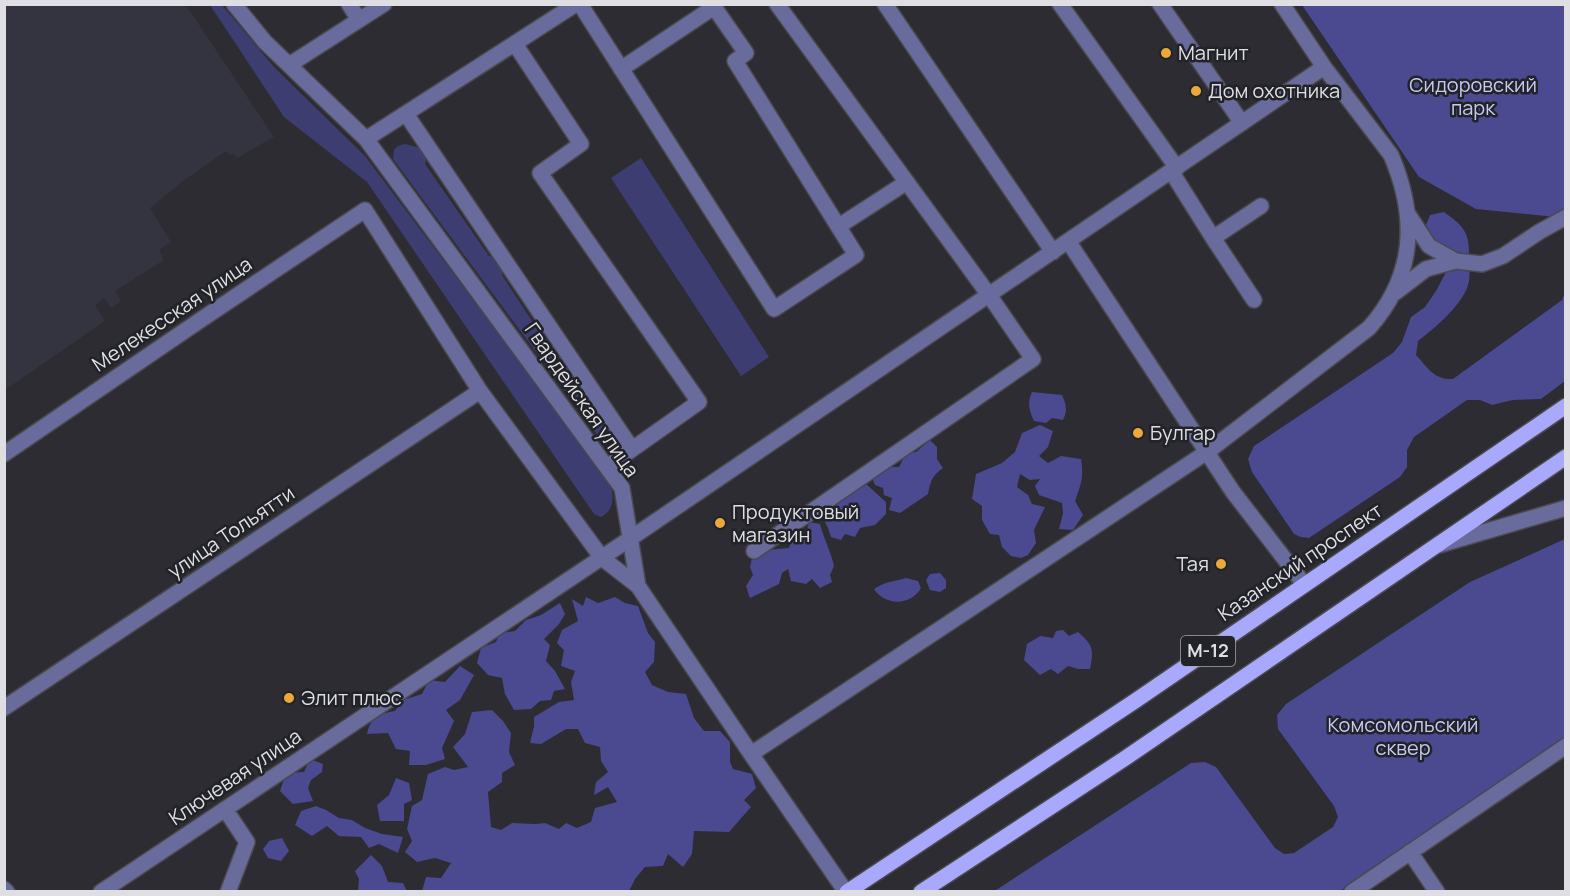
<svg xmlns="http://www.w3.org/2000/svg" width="1570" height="896" font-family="Manrope,sans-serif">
	<rect width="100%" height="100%" fill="#2c2c32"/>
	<path fill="#343440" d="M5 4 186 5 274 137 237 158 233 153 229 155 226 151 183 181 150 208 171 242 159 250 164 260 115 291 121 301 111 308 104 298 95 305 105 321 5 390Z"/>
	<path fill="#3e3d71" d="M210 5H222L274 67 365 156 609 480C614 494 616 509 601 517L594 514 367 182 284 117Z
		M405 144 421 148 427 157 425 164 489 256 497 257 504 267 502 275 560 364 571 366 613 443 604 444 393 159 394 150 398 146Z
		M641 158 769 357 741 376 611 178Z"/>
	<path fill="#4b4990" d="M1302 5H1565V218L1476 209 1419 177Z
		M1444 212C1464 226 1470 233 1469 258 1469 265 1470 274 1469 281 1466 302 1434 329 1418 341L1416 355C1428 368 1434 380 1453 379L1562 300 1565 292V381L1541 399 1513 400 1492 405 1480 400H1467L1414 437 1407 450V467L1400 477 1309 538 1301 537 1294 534 1252 472 1248 459 1254 446 1393 353 1402 342 1411 317 1425 307 1436 291 1445 274 1447 259 1431 238 1426 225 1430 215Z
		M1032 392 1062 395C1066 404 1068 410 1063 420L1052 418 1046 423 1034 421C1029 410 1027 403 1032 392Z
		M1040 425 1053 431 1048 447 1039 456 1048 463 1061 456 1081 459C1084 476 1081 485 1075 501L1083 515 1073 530 1059 529 1063 513 1062 503 1039 495 1035 486 1040 479 1030 480 1020 474 1017 487 1028 495 1032 504 1045 507 1034 530 1036 543 1028 555 1021 558 1011 556 1002 547 999 535 990 534 982 520V506L972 499 976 474 1002 463 1015 452 1022 433Z
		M930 440 937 447V459L943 468C932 476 931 480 928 494L900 513 889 510 892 498 884 495 883 488 875 485 871 475 890 467H899L906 453 916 452Z
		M855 474 886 502V514L875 525 860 528 855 537 845 534 841 540 831 537 828 528 821 514 818 499Z
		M809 522 820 524C824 539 831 552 834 566L830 575 832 582 820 588 812 579 806 584 791 581 788 569 782 573 779 584 750 598 746 586 753 575 750 567 752 558 767 550 789 548 793 533 806 534Z
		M1565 539V739L1340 891 993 892 1191 763 1205 762 1216 767 1275 848 1284 854 1294 853 1333 827 1338 817 1334 806 1278 729 1277 715 1286 704 1470 582Z
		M940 573 946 580V588L940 592 930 590 926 580 930 574Z
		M906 578 918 581 921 588C911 606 885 606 874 589 886 581 893 582 906 578Z
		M586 597 598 603 615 597 625 603 638 606 648 633 655 642 654 662 645 672 652 685 668 692 686 694 694 718 704 731H720L730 742V762L733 769 752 774 756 788 744 800 751 807 729 832 694 831 692 854 683 867 668 854 663 866 645 867 635 879 629 891H422L426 877 441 878 451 863 435 858 417 862 405 852 412 841 407 829 412 806 422 800 428 774 445 767 454 770 468 767 453 747 465 734 472 712 492 710 503 721 511 733 509 752 515 765 502 773V782L488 792 491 827 501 830 512 823 535 824 545 823 559 829 566 823 577 828 591 822 595 808 617 802 608 787 594 795 596 782 608 772 601 761 600 747 585 743 578 729H566L541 744 530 743 534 726V717L559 702 574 700 571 682 575 671 561 666 564 650 557 643 562 630 578 621 572 599 583 606Z
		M560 603 565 614 559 624 544 639 550 645 546 661 555 671 565 689 554 691 551 700 540 701 531 709 514 710 505 694 502 678 488 675 477 663 481 648 496 642 500 633 515 631 526 620 541 615Z
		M1063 630 1069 636 1078 632C1093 645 1094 649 1090 669H1078L1068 666 1058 674 1051 669 1040 675 1024 660 1027 644 1040 636 1053 638 1056 631Z
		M460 666 474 675 460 700 446 710 454 721 442 748 445 759 426 765H409L410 751 396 749 388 733 367 734C371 716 379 714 395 711L403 700 422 694 429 680 445 682Z
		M310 759 323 764 322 772 311 780 308 788 313 801 293 804 280 791 286 773 304 772Z
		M396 778 409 783 412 800 404 804V821H380L377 805 389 795Z
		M316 806 326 810 339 818 352 820 365 828 382 834 403 837 398 853 379 844 369 848 361 837 339 836 327 826 312 836 295 825 301 811Z
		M282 838 289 851 281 861 268 858 263 849 269 841Z
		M371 855 382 866 388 882 403 883 407 891H358L359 879 355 871Z"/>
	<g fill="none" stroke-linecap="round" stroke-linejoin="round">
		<g stroke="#49494e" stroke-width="18">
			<path id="minor" d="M234 4 265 42 366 139 622 488 638 586 751 754 846 892
				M349 4 359 20
				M580 4 774 309 856 255 735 61 746 53 714 7 621 69
				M885 4 1053 252
				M1060 4 1177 168
				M1160 4 1242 123
				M515 44 581 144 540 173 699 402 607 467
				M289 65 384 4
				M406 114 632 449
				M366 139 576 4
				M1171 171 1213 238 1261 206
				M1408 214 1429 246 1456 261
				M839 226 907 182
				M1213 238 1254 300
				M1068 241 1233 492 1304 584
				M1396 292 1426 269 1456 261 1482 264 1503 256 1539 232 1566 217
				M4 454 202 319 365 210 480 391 602 558 638 586
				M1439 545 1566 508
				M754 551 1033 359 989 295 777 4
				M4 708 480 391
				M751 754 1207 452 1369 328C1415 276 1418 218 1391 155L1324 67 1282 4
				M225 809 247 842 228 892
				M1410 852 1437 892
				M4 889 7 892
				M101 892 631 538 1324 67
				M1352 892 1566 746"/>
		</g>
		<g stroke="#49494e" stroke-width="18">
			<path id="major" d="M847 892 1135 701 1566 406
				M921 892 1124 759 1566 457"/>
		</g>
		<use href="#minor" stroke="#696b9d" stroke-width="15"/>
		<use href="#major" stroke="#a8a9fc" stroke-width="15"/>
	</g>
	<g fill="#eda83b" stroke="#222328" stroke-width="2">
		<circle cx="1166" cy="53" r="6"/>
		<circle cx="1196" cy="91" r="6"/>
		<circle cx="1138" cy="433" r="6"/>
		<circle cx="720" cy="523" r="6"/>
		<circle cx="1221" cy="564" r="6"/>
		<circle cx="289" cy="698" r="6"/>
	</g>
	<g text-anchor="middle" stroke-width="5" stroke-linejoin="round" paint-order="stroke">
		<rect fill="#222328" stroke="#a6a7ab" stroke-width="1.5" x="1181" y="636" width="54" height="30" rx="4.5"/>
		<g font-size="18" font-weight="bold" fill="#dfdfe3">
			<text x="1208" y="657">М-12</text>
		</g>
		<g font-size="20" fill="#dfdfe3" stroke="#222328" text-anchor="start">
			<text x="1178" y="60">Магнит</text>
			<text x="1208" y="98">Дом охотника</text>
			<text x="1150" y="440">Булгар</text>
			<text x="732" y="519">Продуктовый<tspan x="732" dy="23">магазин</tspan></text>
			<text x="1209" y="571" text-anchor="end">Тая</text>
			<text x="301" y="705">Элит плюс</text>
		</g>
		<g font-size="20" fill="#c7c9f2" stroke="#222328">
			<text x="1473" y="92">Сидоровский<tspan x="1473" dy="23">парк</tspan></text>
			<text x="1403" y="732">Комсомольский<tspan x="1403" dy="23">сквер</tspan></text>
		</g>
		<g font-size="20" fill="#dfdfe3" stroke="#222328">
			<text transform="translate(172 314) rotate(-34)" y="7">Мелекесская улица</text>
			<text transform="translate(582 400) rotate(55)" y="7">Гвардейская улица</text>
			<text transform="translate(231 532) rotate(-34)" y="7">улица Тольятти</text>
			<text transform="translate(1300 562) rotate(-34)" y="7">Казанский проспект</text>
			<text transform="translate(235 777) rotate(-34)" y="7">Ключевая улица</text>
		</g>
	</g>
	<rect width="1570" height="896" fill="none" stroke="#dfdfe3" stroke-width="12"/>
</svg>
